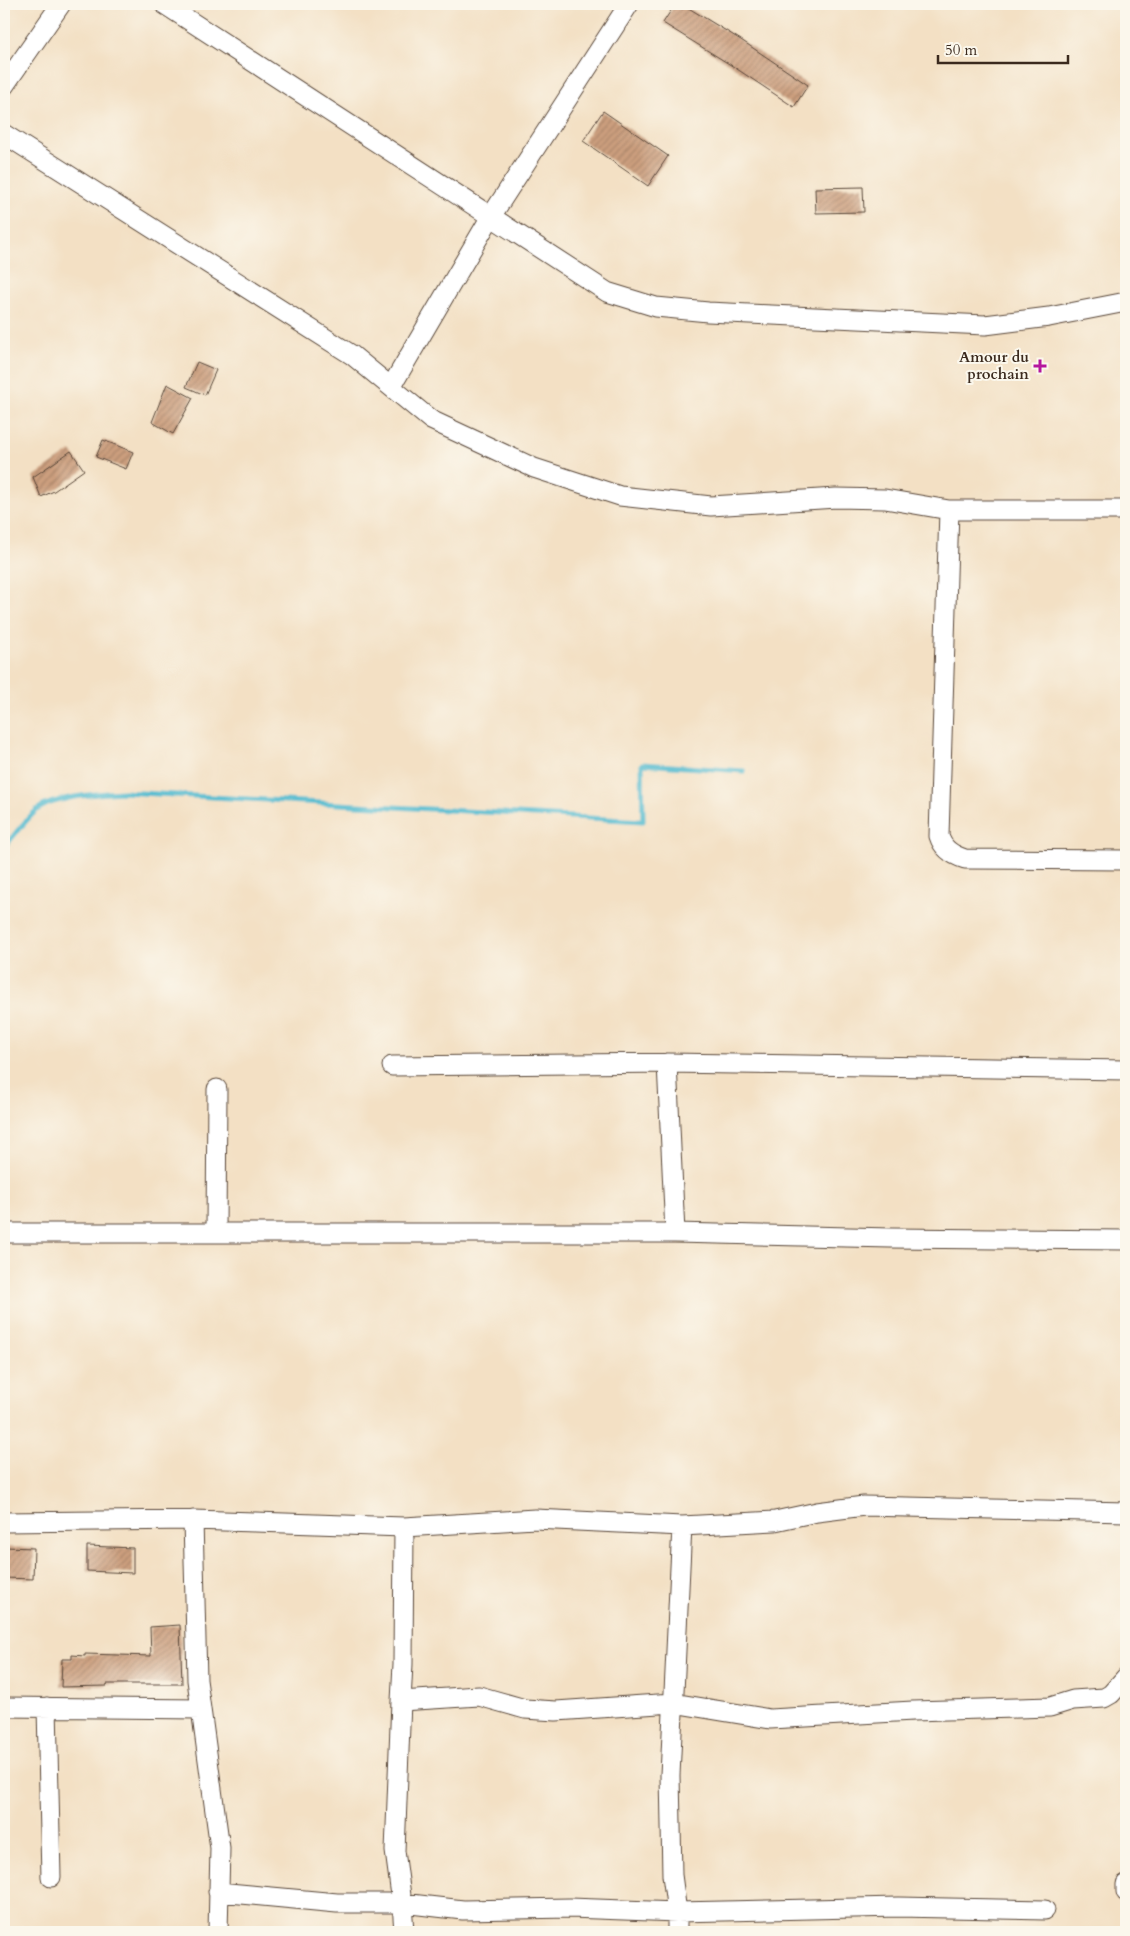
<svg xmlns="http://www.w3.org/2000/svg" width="1130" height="1936" font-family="Cardo,serif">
	<defs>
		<pattern id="building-hatch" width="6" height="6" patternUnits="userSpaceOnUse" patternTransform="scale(1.25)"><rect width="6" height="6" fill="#cc9f7e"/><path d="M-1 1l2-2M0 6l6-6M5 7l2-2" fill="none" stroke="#a78267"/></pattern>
	</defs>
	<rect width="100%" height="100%" fill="#fbf7ec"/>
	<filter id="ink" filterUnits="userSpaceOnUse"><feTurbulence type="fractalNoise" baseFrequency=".02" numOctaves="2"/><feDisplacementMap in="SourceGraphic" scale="10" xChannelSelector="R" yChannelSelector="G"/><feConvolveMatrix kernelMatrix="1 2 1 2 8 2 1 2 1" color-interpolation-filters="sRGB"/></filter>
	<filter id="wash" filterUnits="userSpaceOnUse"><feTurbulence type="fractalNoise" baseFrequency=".0096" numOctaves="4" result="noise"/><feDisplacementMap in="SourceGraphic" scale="20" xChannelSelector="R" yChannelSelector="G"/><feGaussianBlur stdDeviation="1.12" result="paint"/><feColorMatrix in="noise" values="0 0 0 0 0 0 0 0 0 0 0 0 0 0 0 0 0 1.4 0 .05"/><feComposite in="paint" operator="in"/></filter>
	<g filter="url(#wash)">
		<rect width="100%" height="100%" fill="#f3e0c4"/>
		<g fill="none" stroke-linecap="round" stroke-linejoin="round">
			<path stroke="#51bacf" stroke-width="5" d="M4 847C15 835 25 820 37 810 52 797 103 793 123 792L643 821 642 764 744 771"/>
		</g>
		<g id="blocks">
			<path fill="url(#building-hatch)" d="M675 4H682L741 40 808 85 794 107 734 67 663 23Z
				M603 111 668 156 648 186 583 141Z
				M863 187 864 212 816 213 815 188Z
				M197 362 216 370 205 395 186 387Z
				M167 384 193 398 173 434 152 422Z
				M103 440 133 452 126 469 96 457Z
				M71 451 84 470 54 491 41 497 33 477Z
				M87 1546 133 1548V1573L87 1571Z
				M4 1547 34 1548 33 1579 4 1578Z
				M180 1625 182 1684H107V1686L61 1687 62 1659H72V1655L85 1656V1654L151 1656 150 1627Z"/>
		</g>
	</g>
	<g filter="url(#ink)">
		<use href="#blocks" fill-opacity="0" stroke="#574537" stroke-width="1"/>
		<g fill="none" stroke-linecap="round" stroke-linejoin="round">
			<g stroke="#574537" stroke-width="21">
				<path id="street" d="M164 4 607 292 656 307 708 312 985 325 1049 317 1126 302
					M4 86 61 4
					M4 134 352 355 391 387 490 218 629 4
					M391 387 431 420 534 468 620 496 711 506 836 498 885 499 949 510H1126
					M949 510 939 836C943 849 952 855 965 859L1126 860
					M667 1063 675 1233
					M392 1066 667 1063 1126 1070
					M216 1231 217 1089
					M4 1233H675L891 1238 1126 1240
					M4 1522 193 1520 404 1527 535 1519 682 1526 775 1521 817 1512 864 1506 1126 1512
					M404 1527 403 1664 401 1701 479 1696 525 1709 556 1711 673 1703 770 1719 913 1711 1050 1707 1073 1700 1104 1698 1111 1694 1126 1677
					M401 1701 395 1851 402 1903 404 1932
					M4 1707 201 1709 197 1680 193 1520
					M47 1707 51 1877
					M201 1709 220 1848 218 1932
					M1126 1884V1892
					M218 1892 337 1903H402L463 1910 570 1908 677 1912 898 1907 1045 1910
					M677 1932V1912L672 1875 670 1775 682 1526"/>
			</g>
			<use href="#street" stroke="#fff" stroke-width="19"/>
		</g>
	</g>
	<path fill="#b5179e" stroke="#fbf7ec" stroke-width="2" d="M1037.5 358.5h5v5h5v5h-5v5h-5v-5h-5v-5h5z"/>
	<g text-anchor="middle" stroke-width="4" stroke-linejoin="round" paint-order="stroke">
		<g font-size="15" font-weight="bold" fill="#3b2a1e" stroke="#fbf7ec" text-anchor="end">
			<text x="1029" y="362">Amour du<tspan x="1029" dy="17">prochain</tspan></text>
		</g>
	</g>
	<rect width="1130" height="1936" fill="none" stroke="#fbf7ec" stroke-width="20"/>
	<path d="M938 55v8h130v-8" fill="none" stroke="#3b2a1e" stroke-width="2.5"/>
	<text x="945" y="55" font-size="15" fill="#3b2a1e" stroke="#fbf7ec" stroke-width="4" paint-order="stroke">50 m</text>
</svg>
